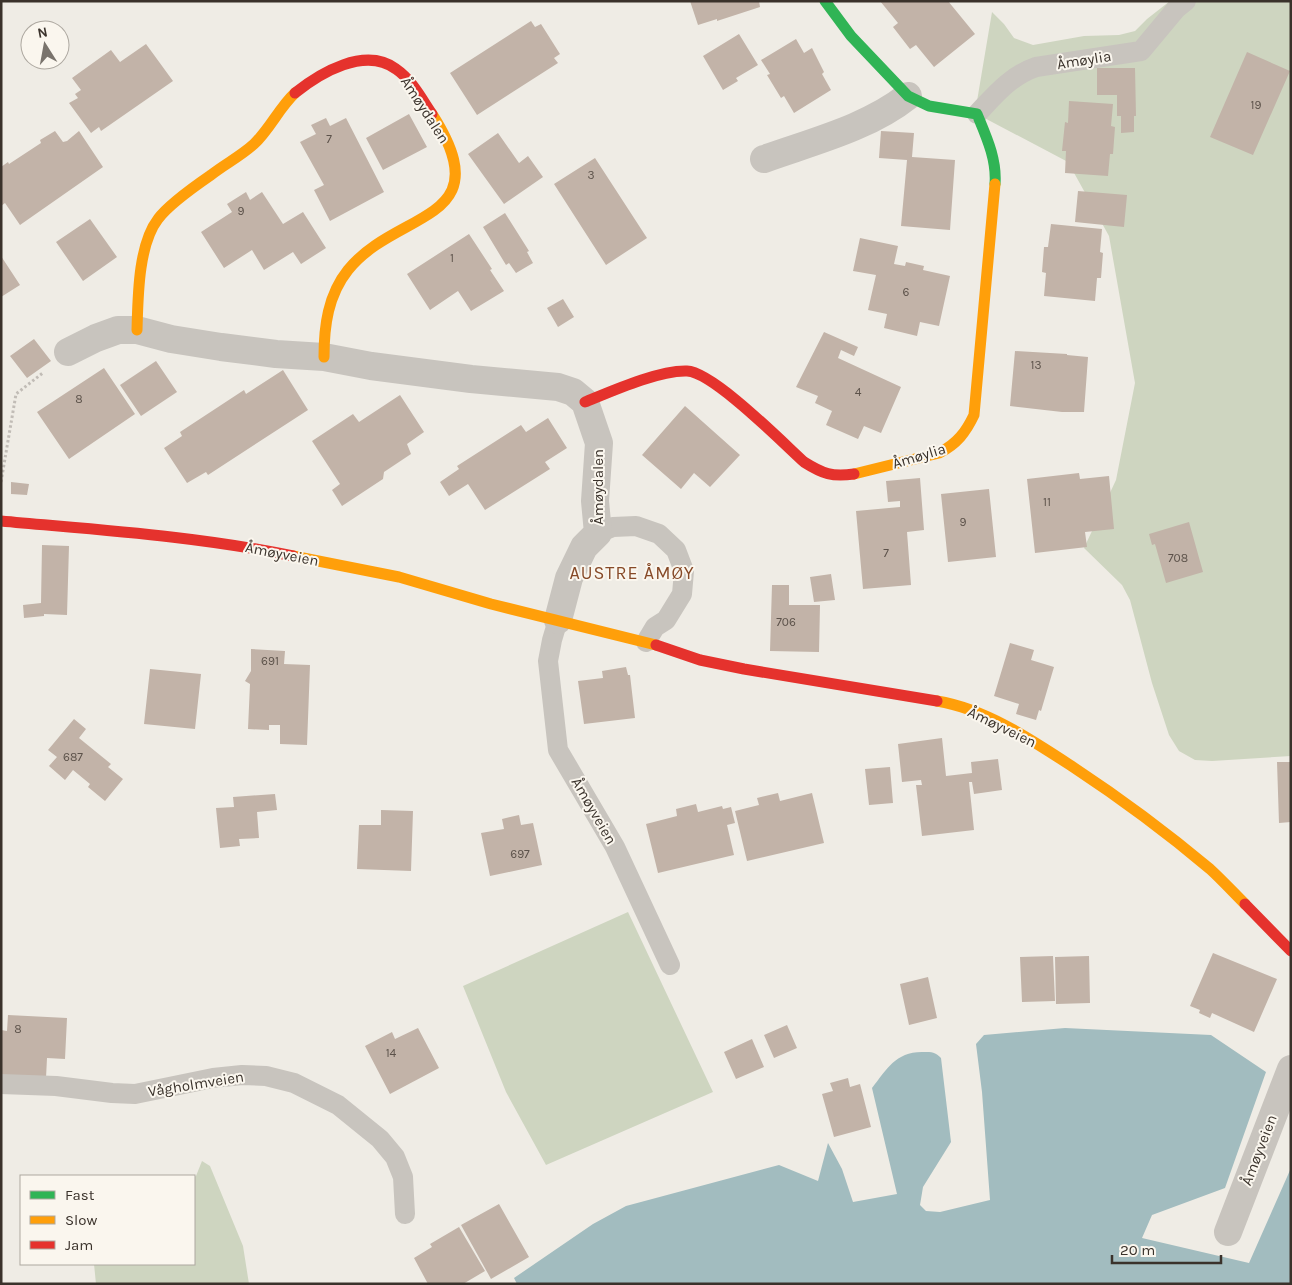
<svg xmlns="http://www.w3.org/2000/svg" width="1292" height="1285" font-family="Karla,sans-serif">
	<rect width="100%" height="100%" fill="#efece5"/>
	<path fill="#ced5c0" d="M1170 1H1291V756L1212 761 1195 760 1179 751 1169 735 1152 683 1130 600 1122 585 1084 548 1116 480 1135 383 1109 236 1068 162 975 113 992 12 1004 24 1014 38 1033 45 1084 36 1119 35 1135 31 1147 19Z
		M628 912 713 1092 546 1165 506 1092 463 986Z
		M202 1161 210 1166 243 1246 249 1284H96L94 1264H194V1177L196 1176Z"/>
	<path fill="#a2bcbf" d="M1065 1028 1211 1035 1266 1072 1225 1188 1152 1215 1142 1238 1249 1263 1291 1168V1284H517L514 1278 593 1224 626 1206 779 1165 818 1181 828 1143 842 1169 853 1202 897 1194 872 1088C887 1069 896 1051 924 1052 932 1052 935 1052 941 1058L951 1142 923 1187 920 1205 926 1211 940 1212 990 1200 982 1092 976 1044 984 1035Z"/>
	<path fill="#c2b3a8" d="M690 1H759L760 7 717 21V19L698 25Z
		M880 1H948L975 34 934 67 916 45 910 49 893 27 898 23Z
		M531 21 535 27 541 24 560 54 554 58 558 63 477 115 450 73Z
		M739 34 758 65 736 78 738 81 723 90 703 56Z
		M796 39 804 53 812 48 824 72 822 74 831 90 794 113 784 96 781 98 767 75 770 74 761 60Z
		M146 44 173 81 101 131 99 127 91 133 69 103 78 98 75 94 81 90 72 78 111 50 120 62Z
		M1247 52 1290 71 1253 155 1210 137Z
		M1097 68H1135L1136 116H1134V132L1121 133V116H1117V95H1097Z
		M1069 101 1113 104 1111 126 1115 127 1113 154H1110L1108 176 1065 173 1066 151H1062L1065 122 1068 123Z
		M409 114 427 147 383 170 366 138Z
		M326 118 330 126 346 118 384 192 330 221 314 190 324 185 300 142 316 134 311 125Z
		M55 131 63 142 67 141 79 131 103 167 20 225 5 203 1 206V167L8 162 9 164 41 143 40 140Z
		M881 131 914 133 912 157 955 160 950 230 901 226 907 160 879 158Z
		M498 133 519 163 528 156 543 177 504 204 468 154Z
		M595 158 647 238 606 265 554 184Z
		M1078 191 1127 195 1124 227 1075 222Z
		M246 192 250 200 262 192 283 224 303 212 326 248 301 264 293 252 264 270 252 250 224 268 201 232 232 212 227 204Z
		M505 213 529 251 527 252 533 263 516 273 509 263 506 265 483 227Z
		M90 219 117 257 83 281 56 242Z
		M1051 224 1102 229 1100 252 1103 253 1101 278H1097L1095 301 1044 296 1046 273 1042 272 1044 247H1048Z
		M469 234 492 269 490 270 504 291 471 311 458 291 430 310 407 274Z
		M860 238 898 246 894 264 905 266 906 262 924 266 923 270 950 276 939 326 920 322 917 336 884 328 887 314 868 310 876 275 853 271Z
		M1 256 20 285 1 297Z
		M563 299 574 317 558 327 547 308Z
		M824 332 858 347 854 356 841 350 838 358 901 387 881 433 864 426 858 439 826 425 832 411 815 403 818 396 796 387Z
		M34 339 51 361 27 378 10 356Z
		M1015 351 1067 354V355L1088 357 1084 412H1062L1010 406Z
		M156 361 177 392 141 416 120 385Z
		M104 368 135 414 69 459 37 412Z
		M283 370 308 410 208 475 206 472 187 483 164 448 182 436 180 432 244 390 246 394Z
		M400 395 424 432 407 444 411 454 384 472 383 479 342 506 332 490 340 484 312 441 353 414 359 422Z
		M685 406 740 455 710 487 694 473 681 489 642 455Z
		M548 418 567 448 545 462 550 469 485 510 468 484 449 496 440 482 459 469 457 466 521 425 526 432Z
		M1079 473 1080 479 1109 476 1114 529 1085 532 1087 547 1035 553 1027 479Z
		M920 478 924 530 907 532 911 585 863 589 856 511 900 507V501L888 502 886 481Z
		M11 482 29 484 27 495 11 494Z
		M989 489 996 557 948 562 941 494Z
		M1189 522 1203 572 1166 583 1155 544 1152 545 1149 534Z
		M42 545 69 546 67 615 44 614V616L24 618 23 605 41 603Z
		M831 574 835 600 814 602 810 577Z
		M772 585H789V605H820L819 652 770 651Z
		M1010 643 1034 650 1031 660 1054 667 1041 711 1039 710 1036 720 1016 714 1019 704 994 696Z
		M251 649 285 651 284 664 310 665 307 745 280 744V725H269V730L248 729 250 684 245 681 251 671Z
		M626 667 628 675H630L635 718 584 724 578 681 603 678 602 671Z
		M150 669 201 674 195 729 144 724Z
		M74 719 86 729 79 738 111 764 108 767 123 779 105 801 88 787 90 784 73 770 65 780 49 766 57 757 48 750Z
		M942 738 946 776 972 773 971 762 998 759 1002 790 974 794 972 782H969L974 830 922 836 916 785H922L921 780 902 782 898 744Z
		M1277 762H1291V822L1279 823Z
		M890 767 893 803 869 805 865 769Z
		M778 793 780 801 812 793 824 843 747 861 735 811 759 805 757 798Z
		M275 794 277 810 257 812 259 838 239 839 240 846 220 848 216 808 234 807 233 797Z
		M696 804 698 812 722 806 723 809 731 807 735 823 727 825 734 855 658 873 646 824 677 816 676 809Z
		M381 810 413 811 411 871 357 869 359 825H381Z
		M519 815 521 825 533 823 542 865 490 876 481 833 504 829 502 819Z
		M1213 953 1277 979 1254 1032 1212 1013 1210 1018 1199 1013 1200 1010 1190 1006Z
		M1053 956 1055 1001 1022 1002 1020 957Z
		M1089 956 1090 1003 1056 1004 1055 957Z
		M928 977 937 1018 909 1025 900 984Z
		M8 1015 67 1018 65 1059 47 1058 46 1078 1 1077V1030L7 1031Z
		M787 1025 797 1048 774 1058 764 1035Z
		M418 1028 439 1068 390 1094 365 1046 392 1032 395 1039Z
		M752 1039 764 1067 736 1079 724 1052Z
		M848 1078 850 1087 860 1084 871 1127 834 1137 822 1094 833 1091 830 1083Z
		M499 1204 529 1257 491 1279 461 1225Z
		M459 1227 485 1271 463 1284H428L414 1258 432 1247 430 1244Z"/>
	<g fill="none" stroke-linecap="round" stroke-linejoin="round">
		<path stroke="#c1bcb6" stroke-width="3" stroke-dasharray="2.5 2.5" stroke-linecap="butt" d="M1 482 16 394 44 372"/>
		<path stroke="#c8c4be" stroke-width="20" d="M977 114C995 95 1010 76 1036 67L1141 51 1176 9 1186 1
			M598 533 613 527 636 526 659 534 676 550 684 571 682 594 666 620 655 627 646 642
			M558 620 552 640 548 661 558 750 615 847 670 965
			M1 1084 56 1086 112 1093 135 1094 213 1078 242 1075 266 1076 294 1083 338 1105 380 1139 395 1157 403 1177 405 1214"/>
		<path stroke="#c8c4be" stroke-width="28" d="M764 159C811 142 868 128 908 96
			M68 352 96 338 118 330H137L171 339 221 347 276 354 324 357 371 366 471 379 558 387 573 392 585 402 599 443 595 501 598 533 584 547 569 578 558 620
			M1228 1232 1291 1069"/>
		<path stroke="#30b455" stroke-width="11" d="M825 1 851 36 908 96 929 106 977 114C986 136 997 159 995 184"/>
		<path stroke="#ff9f0a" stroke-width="11" d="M137 330C138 298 138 245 158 219 169 204 195 186 211 175 225 164 241 156 254 144 270 129 279 108 295 93
			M324 357C324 326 328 295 348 270 397 209 502 223 432 114
			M854 474 939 453C957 444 966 432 974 415L995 184
			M293 556 399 577 491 604 656 645
			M937 701C986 709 1032 740 1073 767 1120 798 1166 832 1210 869 1222 880 1233 892 1245 904"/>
		<path stroke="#e5322d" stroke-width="11" d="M295 93C320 73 365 46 396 69 412 80 421 98 432 114
			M585 402C612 391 659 370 687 371 713 372 782 442 804 462 823 474 832 477 854 474
			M1 521C99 530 197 536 293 556
			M656 645 700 660 744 669 937 701
			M1245 904 1291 951"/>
	</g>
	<g text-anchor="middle" stroke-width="4" stroke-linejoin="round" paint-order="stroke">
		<g font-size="12" fill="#5c524a">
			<text x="1256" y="109">19</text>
			<text x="329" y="143">7</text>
			<text x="591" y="179">3</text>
			<text x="241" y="215">9</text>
			<text x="452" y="262">1</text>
			<text x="906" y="296">6</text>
			<text x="1036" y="369">13</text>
			<text x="858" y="396">4</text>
			<text x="79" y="403">8</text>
			<text x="1047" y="506">11</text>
			<text x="963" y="526">9</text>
			<text x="886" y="557">7</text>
			<text x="1178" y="562">708</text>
			<text x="786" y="626">706</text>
			<text x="270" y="665">691</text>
			<text x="73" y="761">687</text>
			<text x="520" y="858">697</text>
			<text x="18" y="1033">8</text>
			<text x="391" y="1057">14</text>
		</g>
		<g font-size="15" fill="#3a322b" stroke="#faf6ee">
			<text transform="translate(1084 60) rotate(-9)" y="5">Åmøylia</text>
			<text transform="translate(425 110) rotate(57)" y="5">Åmøydalen</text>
			<text transform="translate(919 456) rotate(-17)" y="5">Åmøylia</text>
			<text transform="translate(598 487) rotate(-90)" y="5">Åmøydalen</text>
			<text transform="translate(282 554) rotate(11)" y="5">Åmøyveien</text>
			<text transform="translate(1002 727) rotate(26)" y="5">Åmøyveien</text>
			<text transform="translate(594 811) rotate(60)" y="5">Åmøyveien</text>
			<text transform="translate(196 1084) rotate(-9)" y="5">Vågholmveien</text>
			<text transform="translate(1259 1150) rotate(-69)" y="5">Åmøyveien</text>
		</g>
		<g font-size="18" letter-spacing="1" fill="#864927" stroke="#faf6ee">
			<text x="632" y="579">AUSTRE ÅMØY</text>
		</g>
	</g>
	<rect width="1292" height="1285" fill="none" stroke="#3a322b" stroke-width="5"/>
	<rect x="20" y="1175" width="175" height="90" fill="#faf6ee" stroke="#ada8a0"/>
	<rect x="30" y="1191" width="25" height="8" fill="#30b455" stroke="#ada8a0"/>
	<text x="65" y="1200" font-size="15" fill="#3a322b">Fast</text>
	<rect x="30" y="1216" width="25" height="8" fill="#ff9f0a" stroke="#ada8a0"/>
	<text x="65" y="1225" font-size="15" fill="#3a322b">Slow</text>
	<rect x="30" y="1241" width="25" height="8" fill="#e5322d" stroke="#ada8a0"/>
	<text x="65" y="1250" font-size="15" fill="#3a322b">Jam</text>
	<g transform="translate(45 45) rotate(349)"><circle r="24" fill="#faf6ee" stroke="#ada8a0"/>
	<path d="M0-4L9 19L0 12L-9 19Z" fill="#79736c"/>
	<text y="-8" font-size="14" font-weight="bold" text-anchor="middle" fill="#3a322b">N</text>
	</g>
	<path d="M1112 1255v8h109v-8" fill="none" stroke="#3a322b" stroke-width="2.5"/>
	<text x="1120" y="1255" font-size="15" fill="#3a322b" stroke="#faf6ee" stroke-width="4" paint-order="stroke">20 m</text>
</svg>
